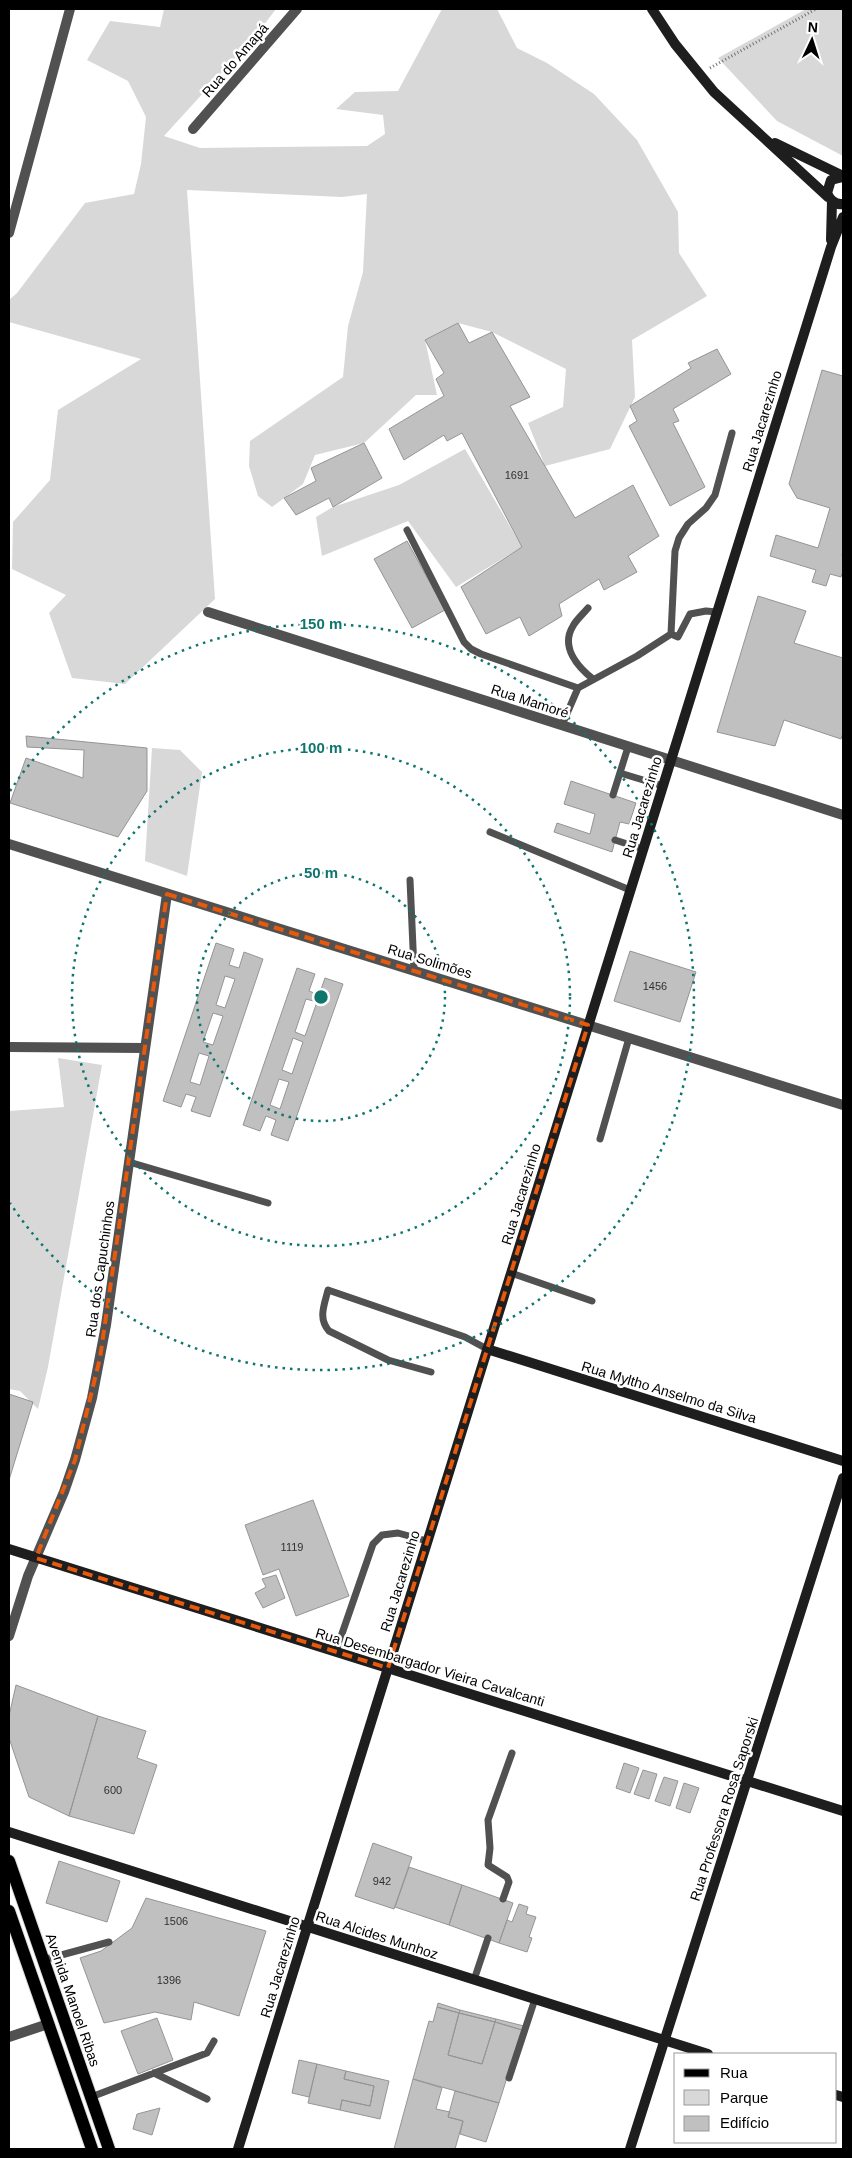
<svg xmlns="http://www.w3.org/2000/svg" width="852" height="2158" font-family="Helvetica,sans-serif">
	<rect width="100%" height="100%" fill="#fff"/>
	<path fill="#d8d8d8" d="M164 9H276L257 34 164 136 200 148 367 146 385 134 383 115 336 109 355 92 398 91 442 9H497L517 48 547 63 594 94 637 140 678 212 679 253 707 296 632 340 635 397 610 449 545 466 528 423 563 407 566 369 492 332 458 323 425 340 437 395H416L364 443 315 455 303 484 272 507 258 496 249 466 250 441 343 377 348 326 363 272 367 194 342 197 187 190 215 599 125 684 72 678 49 613 66 595 12 569 13 522 50 480 58 410 141 359 9 322V300L17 293 85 203 134 194 141 164 146 117 128 81 87 60 110 21 160 27Z
		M806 9H843V156L777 121 718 58Z
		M465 449 522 547 456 587 408 521 322 556 316 517 333 507 399 485Z
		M152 748 180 750 202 772 187 876 145 861Z
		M58 1058 102 1065 48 1367 38 1409 20 1391 9 1389V1111L64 1107Z"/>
	<path fill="#c0c0c0" stroke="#959595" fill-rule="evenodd" d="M458 323 469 343 492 332 530 397 510 406 575 518 633 485 659 536 628 556 637 572 604 590 599 579 559 604 562 616 529 636 520 617 486 634 461 587 522 547 462 433 447 441 444 435 404 460 389 429 444 396 436 379 444 373 425 340Z
		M717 349 731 374 673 409 679 421 673 423 705 487 670 506 629 426 637 421 630 406 691 368 688 363Z
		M822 370 843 376V550L842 556H843V571L841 577 830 574 826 586 812 582 816 570 770 556 776 535 818 548 830 508 797 498 789 484Z
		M364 443 382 478 333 507 329 498 296 515 284 498 316 481 311 468Z
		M407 541 445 610 412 628 374 559Z
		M758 596 806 611 794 643 843 658V733L841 739 784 720 775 746 717 732Z
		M26 736 147 748V791L118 837 10 803 26 758 83 778 84 750 27 747Z
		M571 781 636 803 629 824 620 822 612 852 554 832 557 823 590 834 595 814 564 804Z
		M216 943 234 949 229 965 239 968 244 952 263 959 210 1117 191 1111 196 1097 186 1094 181 1107 163 1101ZM225 976 235 979 225 1008 216 1005ZM213 1013 223 1016 213 1045 203 1042ZM199 1053 209 1056 200 1085 190 1082Z
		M630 951 696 972 680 1022 614 1001Z
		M297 968 315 974 309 991 319 995 325 978 343 984 288 1141 271 1135 276 1120 266 1116 260 1131 243 1125ZM306 999 317 1002 305 1036 295 1032ZM293 1038 303 1042 292 1074 282 1070ZM279 1079 289 1082 280 1109 270 1105Z
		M9 1394 33 1402 9 1480Z
		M313 1500 349 1596 296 1616 279 1569 263 1575 245 1525Z
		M276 1575 285 1598 263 1608 255 1593 266 1587 262 1579Z
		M16 1685 98 1716 69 1816 29 1797 9 1738V1716Z
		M98 1716 146 1731 137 1758 157 1765 134 1834 69 1816Z
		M624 1763 639 1768 630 1793 616 1788Z
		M643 1770 657 1774 649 1799 634 1794Z
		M664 1777 678 1781 670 1806 655 1801Z
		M684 1783 699 1788 690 1813 676 1808Z
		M373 1843 412 1857 394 1909 355 1896Z
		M59 1861 120 1881 107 1922 46 1903Z
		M409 1867 462 1885 449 1925 395 1907Z
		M462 1885 513 1903 499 1943 449 1925Z
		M146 1898 266 1931 239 2016 194 2002 191 2020 155 2012 104 2023 80 1958 101 1951 132 1928Z
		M519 1904 528 1907 526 1914 536 1917 529 1937 532 1938 527 1952 499 1943 507 1920 512 1922Z
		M438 2003 460 2010 459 2013 437 2007Z
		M437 2007 459 2013 448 2055 482 2064 495 2022 522 2030 499 2103 413 2079 429 2021 433 2022Z
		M460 2010 496 2019 495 2022 459 2013Z
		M459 2013 495 2022 482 2064 448 2055Z
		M157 2018 173 2060 138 2074 121 2031Z
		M496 2019 524 2026 522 2030 495 2022Z
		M299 2060 317 2064 309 2097 292 2093Z
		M317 2064 346 2071 344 2079 374 2086 370 2106 342 2100 340 2110 308 2103Z
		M346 2071 389 2081 380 2119 340 2110 342 2100 370 2106 374 2086 344 2079Z
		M413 2079 442 2088 436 2109 450 2112 448 2117 463 2121 455 2149H394Z
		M455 2091 499 2103 486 2142 460 2134 463 2121 448 2117Z
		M160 2108 152 2135 133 2129 137 2114Z"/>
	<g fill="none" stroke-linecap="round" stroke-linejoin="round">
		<g stroke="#dbdbdb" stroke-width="14">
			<path id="primary" d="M9 1861 109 2149
				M9 1911 92 2149"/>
		</g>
		<path stroke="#737373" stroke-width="3" stroke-dasharray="1 2.5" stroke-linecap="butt" d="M710 68 816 9"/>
		<path stroke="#515151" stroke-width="7" d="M407 530 464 642 471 649 481 654 578 688 562 725
			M588 608C583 614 576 620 573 626 560 647 578 667 593 679
			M671 634 675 551 679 538 688 524 706 508 715 495 732 433
			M578 688 637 656 671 634 678 637 690 614 706 611 717 612
			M620 773 663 786
			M613 795 628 747
			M490 832 630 890
			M615 840 643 849
			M410 880 414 970
			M600 1139 629 1038
			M129 1162 268 1203
			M511 1273 592 1301
			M431 1372 388 1360 329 1331C318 1318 324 1306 328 1290L465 1337 487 1349
			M336 1651 373 1544 382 1535 398 1533 427 1541
			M503 1899 509 1882 507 1877 488 1865 490 1848 488 1820 512 1753
			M43 1960 109 1942
			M474 1980 488 1938
			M154 2073 207 2099
			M509 2078 535 1999
			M91 2097 207 2053 214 2041"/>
		<path stroke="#515151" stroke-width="10" d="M193 129 297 9
			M9 233 70 9
			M208 612 843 815
			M9 844 843 1105
			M9 1047 145 1048
			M9 1636 28 1576 64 1492 75 1460 92 1398 106 1325 167 894
			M9 2037 48 2024"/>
		<path stroke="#1e1e1e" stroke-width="10" d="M652 9 675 44 714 92 828 197
			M775 143 843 176
			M843 177 831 180 827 193C830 200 835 205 843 204
			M831 240 832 201
			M487 1349 843 1461
			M9 1549 843 1811
			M9 1832 708 2054
			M836 2095 843 2097
			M238 2149 831 247 843 217
			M630 2149 843 1478"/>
		<use href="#primary" stroke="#000" stroke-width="12"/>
	</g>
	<path fill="none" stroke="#e8590c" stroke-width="4" stroke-dasharray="10 6" stroke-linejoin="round" d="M167 894 588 1025 388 1668 36 1558 75 1460 100 1358Z"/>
	<g fill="none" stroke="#0f766e" stroke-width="2.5" stroke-dasharray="2.5 5">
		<circle cx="321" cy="997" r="124"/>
		<circle cx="321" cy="997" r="249"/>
		<path d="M10 791A373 373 0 1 1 10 1203"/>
	</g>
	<g text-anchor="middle" stroke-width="5" stroke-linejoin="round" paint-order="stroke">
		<g font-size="11" fill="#303030">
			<text x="517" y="479">1691</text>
			<text x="655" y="990">1456</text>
			<text x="292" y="1551">1119</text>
			<text x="113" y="1794">600</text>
			<text x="382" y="1885">942</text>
			<text x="176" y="1925">1506</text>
			<text x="169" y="1984">1396</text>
		</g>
		<g font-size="14" fill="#000" stroke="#fff">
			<text transform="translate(235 60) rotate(-49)" y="5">Rua do Amapá</text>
			<text transform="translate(762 421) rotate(-73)" y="5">Rua Jacarezinho</text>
			<text transform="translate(530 701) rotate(18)" y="5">Rua Mamoré</text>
			<text transform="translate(642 807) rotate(-73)" y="5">Rua Jacarezinho</text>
			<text transform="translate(430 961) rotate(17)" y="5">Rua Solimões</text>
			<text transform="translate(521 1194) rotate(-73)" y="5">Rua Jacarezinho</text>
			<text transform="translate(100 1269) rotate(-82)" y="5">Rua dos Capuchinhos</text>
			<text transform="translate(669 1392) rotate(17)" y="5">Rua Myltho Anselmo da Silva</text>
			<text transform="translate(400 1581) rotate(-73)" y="5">Rua Jacarezinho</text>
			<text transform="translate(430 1667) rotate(17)" y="5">Rua Desembargador Vieira Cavalcanti</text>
			<text transform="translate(724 1809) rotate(-72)" y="5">Rua Professora Rosa Saporski</text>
			<text transform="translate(377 1935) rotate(18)" y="5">Rua Alcides Munhoz</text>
			<text transform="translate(280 1967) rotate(-73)" y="5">Rua Jacarezinho</text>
			<text transform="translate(73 2000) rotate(71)" y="5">Avenida Manoel Ribas</text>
		</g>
	</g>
	<circle cx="321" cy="997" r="8" fill="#0f766e" stroke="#fff" stroke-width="2.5"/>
	<g font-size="15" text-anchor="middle" font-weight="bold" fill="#0f766e" stroke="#fff" stroke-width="5" stroke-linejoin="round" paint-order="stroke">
		<text x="321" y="629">150 m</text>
		<text x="321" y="753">100 m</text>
		<text x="321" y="878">50 m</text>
	</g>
	<rect width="852" height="2158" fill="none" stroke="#000000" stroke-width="20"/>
	<rect x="674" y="2053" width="162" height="90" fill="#ffffff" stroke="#999999"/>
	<rect x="684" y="2069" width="25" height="8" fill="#000000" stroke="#999999"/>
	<text x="720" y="2078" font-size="15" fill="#000000">Rua</text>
	<rect x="684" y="2090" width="25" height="15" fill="#d8d8d8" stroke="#999999"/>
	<text x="720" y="2103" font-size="15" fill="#000000">Parque</text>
	<rect x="684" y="2116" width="25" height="15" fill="#c0c0c0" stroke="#999999"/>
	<text x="720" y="2128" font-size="15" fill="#000000">Edifício</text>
	<g transform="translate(812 40) rotate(4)" stroke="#ffffff" stroke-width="4" paint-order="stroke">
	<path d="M0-4L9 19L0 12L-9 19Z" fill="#000000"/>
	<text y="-8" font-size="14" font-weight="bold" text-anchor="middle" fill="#000000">N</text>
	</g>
</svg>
